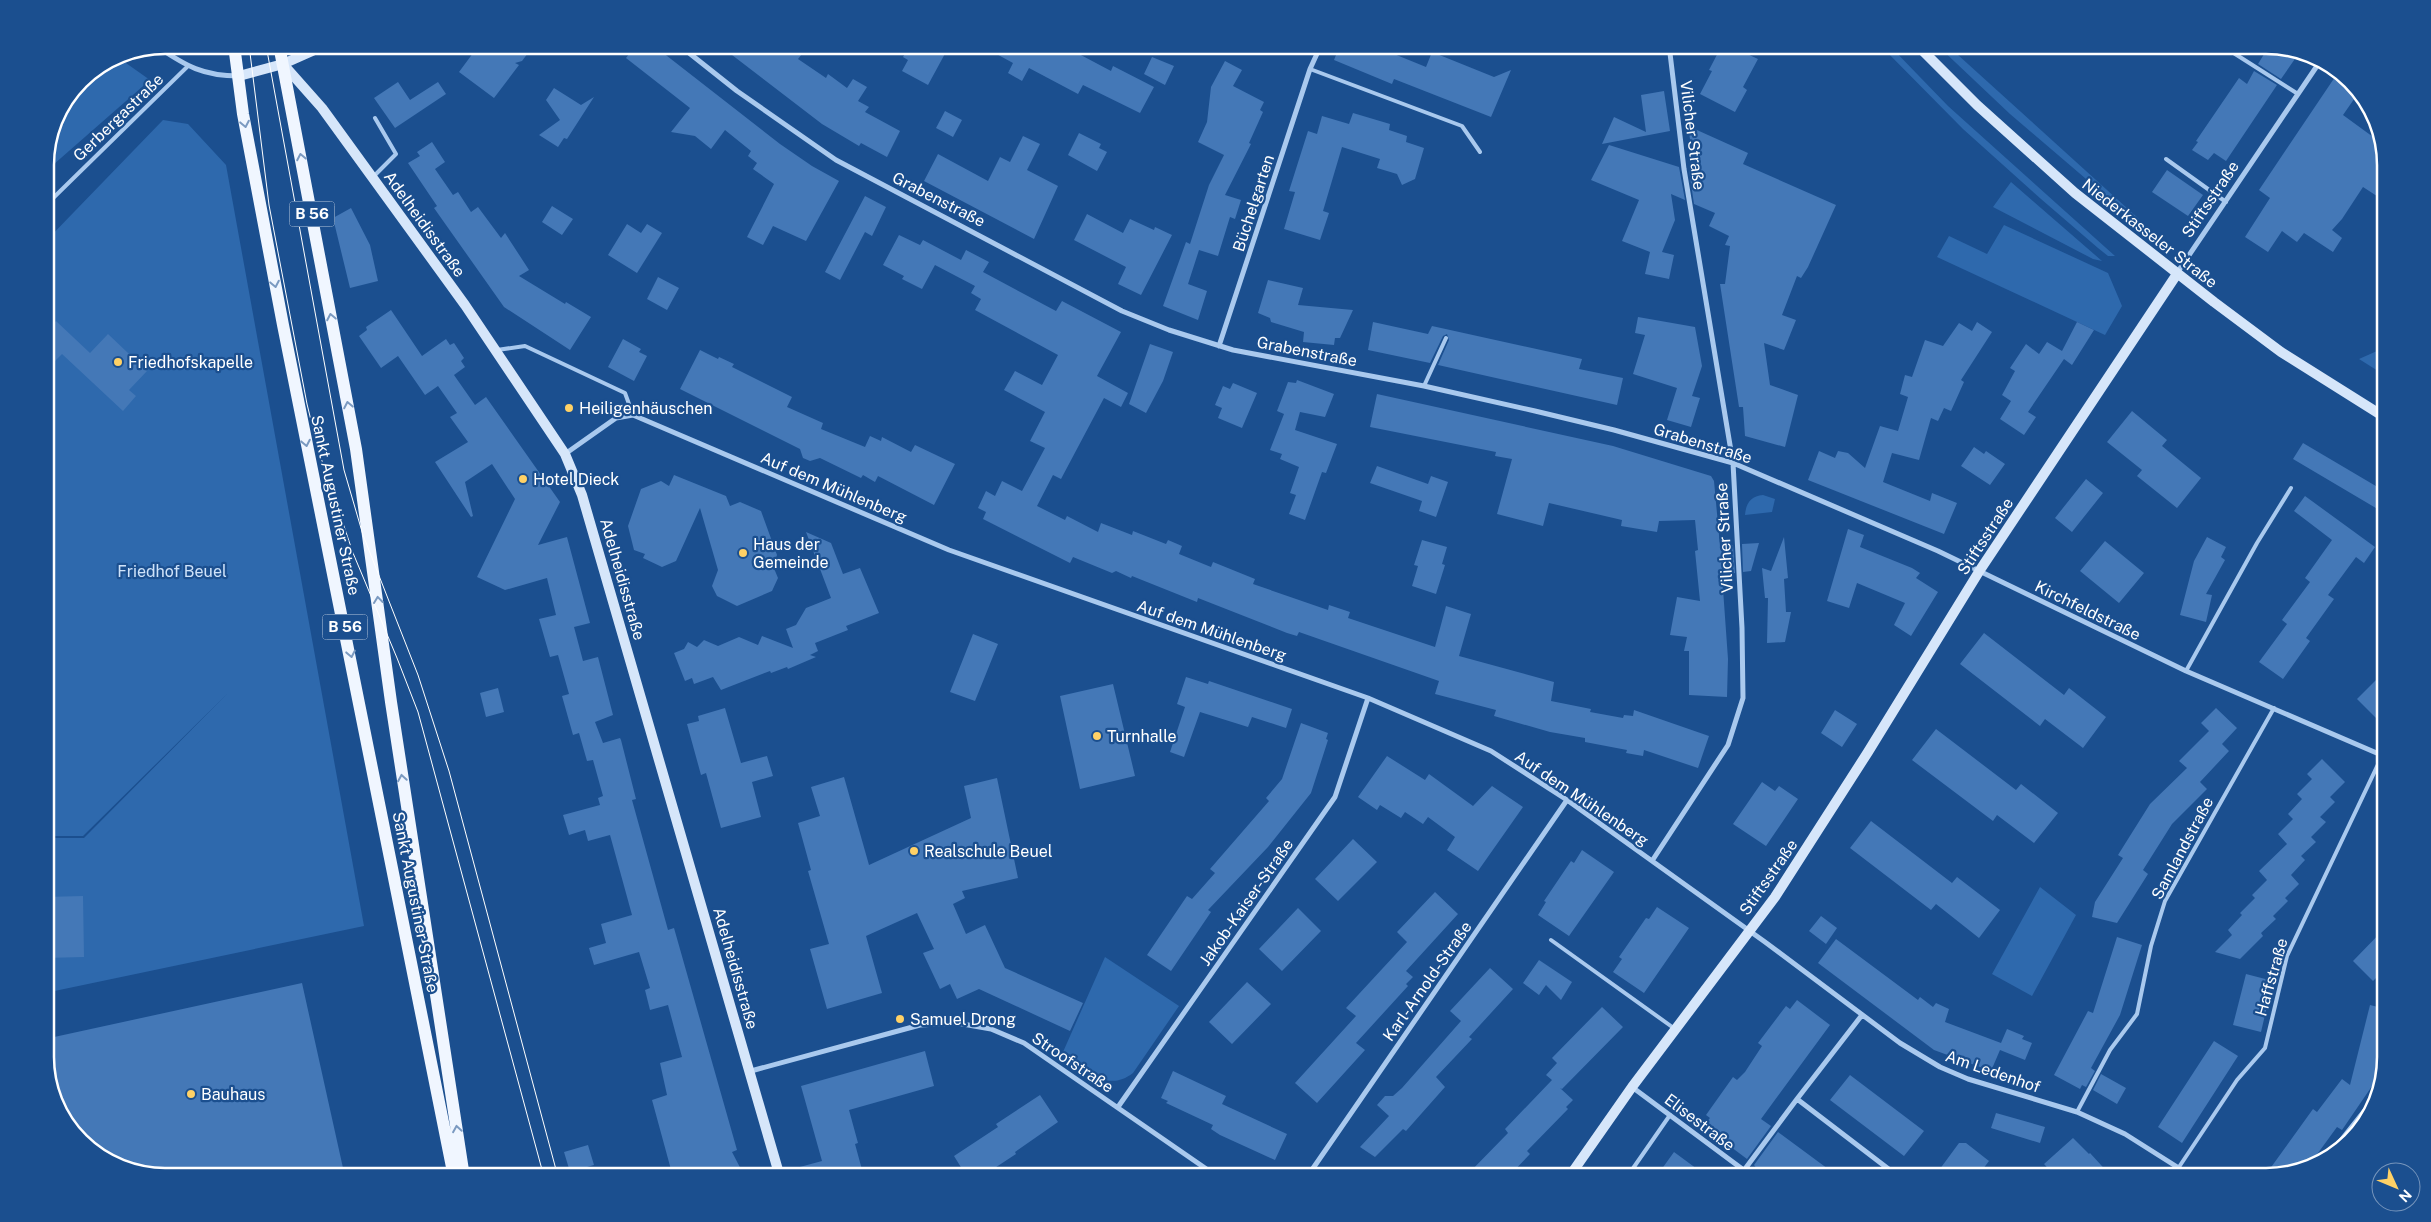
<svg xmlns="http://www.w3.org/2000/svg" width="2431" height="1222" font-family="'Public Sans',sans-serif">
	<rect width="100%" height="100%" fill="#1b4f8f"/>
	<path fill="#2e69ad" d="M1880 45H1889L1948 106 2115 256H2108L2098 248 2041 199 1963 129Z
		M1937 45H1947L2139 219 2134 220 2010 114Z
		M116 56 150 80 45 172V158L54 119 80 80Z
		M163 120 188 124 226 165 364 926 45 993V838H84L228 693 83 836H45V242Z
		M2011 182 2102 261 2093 259 1993 207Z
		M2004 225 2108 273 2122 306 2105 335 1937 257 1949 236 1987 254Z
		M2386 347V376L2359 359Z
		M1763 495 1775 499 1772 512 1745 515C1746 503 1751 496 1763 495Z
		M2040 887 2076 915 2032 996 1992 974Z
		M1105 957 1179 1006 1133 1073C1106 1094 1085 1068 1063 1052Z"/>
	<path fill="#4478b7" d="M479 45H496L506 53 513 45H534L522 61 515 63 519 65 494 98 459 72Z
		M636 45H653L780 144 812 166 839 181 806 241 773 226 763 245 747 237 774 184 753 169 757 163 748 156 751 151 725 130 711 149 695 136 671 132 690 108 626 58Z
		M719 45H809L798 59 826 78 828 74 847 88 853 79 867 87 858 101 869 107 865 112 900 131 887 157 861 143 859 146 822 124Z
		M910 45H937L947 50 928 85 902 71 908 60 903 57Z
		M980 45H1062L1111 71 1113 66 1154 87 1140 113 1083 85 1078 94 1029 68 1022 81 1008 73 1013 63Z
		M1340 45H1372L1426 67 1432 52 1494 77 1511 70 1491 117 1394 79 1392 84 1334 60Z
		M1722 45H1728L1758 59 1743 87 1747 90 1735 112 1700 94 1712 71 1709 70Z
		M2269 46 2299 53 2281 79 2258 64Z
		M1152 57 1174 66 1165 85 1144 74Z
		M1225 61 1242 70 1233 86 1264 102 1260 110 1263 112 1249 143 1251 144 1225 195 1241 200 1235 219 1230 217 1218 256 1199 250 1188 284 1207 291 1198 320 1163 306 1186 242 1190 244 1209 185 1224 155 1198 142 1207 122 1211 87Z
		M2254 71 2277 85 2226 161 2214 153 2208 160 2192 150 2198 142 2196 141 2239 78 2247 84Z
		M2337 74 2359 92 2343 115 2380 142 2386 158V202L2363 187 2342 219 2332 230 2342 238 2333 252 2304 233 2297 242 2282 231 2268 252 2245 237 2270 198 2259 190Z
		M398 82 410 100 438 82 446 94 395 128 374 98Z
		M554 88 581 105 594 97 567 139 564 138 558 147 539 135 560 120 546 100Z
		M1664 91 1670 131 1602 144 1614 117 1646 132 1641 95Z
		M945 111 962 120 953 137 936 128Z
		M1353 113 1390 124 1389 130 1407 136 1406 142 1424 148 1415 179 1402 185 1397 174 1377 168 1380 159 1342 147 1323 211 1329 213 1320 240 1284 229 1295 192 1289 191 1308 131 1317 134 1322 116 1349 124Z
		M1688 126 1748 153 1743 164 1836 205 1808 267 1801 278 1797 276 1782 315 1796 320 1784 350 1764 343 1770 385 1798 395 1785 447 1745 436 1743 407H1739L1720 284H1725L1730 246 1725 245 1729 236 1709 226 1715 213 1694 204 1689 170 1695 172Z
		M1079 133 1101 144 1099 148 1107 152 1097 171 1068 155Z
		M1023 136 1040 144 1027 170 1058 186 1034 239 924 181 938 154 988 181 1000 157 1010 162Z
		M432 142 445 162 435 169 453 195 458 192 471 212 478 207 501 238 505 233 529 270 519 276 565 304 566 302 591 317 570 350 504 307 434 208 437 206 408 163 420 156 417 152Z
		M1609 145 1679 167 1685 200 1671 194 1675 220 1662 252 1674 255 1669 279 1645 274 1650 252 1622 241 1639 200 1591 180Z
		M2167 170 2203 195 2188 216 2152 192Z
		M865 196 886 207 872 236 865 232 840 280 825 272Z
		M552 206 573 219 562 235 542 222Z
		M351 208 370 245 378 281 350 288 333 218Z
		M1087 214 1123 233 1130 219 1154 230 1155 227 1172 235 1141 295 1118 284 1126 267 1074 240Z
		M627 224 641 233 647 224 662 233 637 273 608 255Z
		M899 235 920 245 923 240 961 260 966 250 989 262 983 272 1056 311 1062 301 1121 332 1097 376 1128 393 1121 407 1104 398 1061 479 1053 475 1037 506 1065 520 1067 516 1098 532 1101 523 1132 535 1133 531 1166 544 1168 540 1182 546 1179 554 1211 567 1213 562 1255 579 1253 584 1328 610 1329 605 1350 612 1348 618 1435 647 1446 606 1471 614 1459 656 1554 682 1551 701 1591 709 1590 712 1623 718 1624 715 1633 716 1634 710 1709 736 1698 768 1644 750 1643 756 1626 753 1627 750 1585 742V738L1550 732 1494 716 1496 710 1435 694 1439 681 1299 632 1297 636 1287 633 1198 598 1197 602 1132 576 1131 578 1116 571 1112 573 1073 557 1070 563 983 519 986 512 978 508 986 491 995 496 1002 481 1022 491 1045 448 1030 441 1045 412 1004 390 1015 371 1042 385 1058 355 975 310 981 299 971 293 975 286 935 265 922 289 902 279 904 276 883 265Z
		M658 277 679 288 667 310 647 299Z
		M1268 280 1303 288 1298 305 1353 310 1340 338H1335L1334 345 1303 342 1304 332 1271 322 1270 318 1258 313Z
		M391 310 422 356 446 339 450 345 454 343 464 358 461 361 465 367 454 375 475 405 486 397 560 502 538 545 567 537 590 623 574 627 583 661 598 657 613 715 595 722 603 743 620 738 621 740 636 799 632 800 668 930 674 928 737 1150 732 1152 745 1177H673L652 1100 667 1095 660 1063 682 1057 668 1005 650 1010 645 990 650 988 639 952 594 965 589 948 606 943 601 924 632 915 610 835 588 841 585 830 569 835 563 815 600 805 598 798 603 796 593 760 587 761 579 733 573 735 562 696 569 694 558 655 550 657 539 619 556 615 547 578 505 590 477 577 515 499 492 464 465 482 473 516 471 517 435 462 468 442 450 417 457 413 438 386 425 395 398 356 381 368 359 336 367 330 366 327Z
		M1638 317 1695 327 1702 366 1692 396 1700 398 1691 427 1667 420 1677 388 1633 374 1645 335 1635 333Z
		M56 321 90 353 108 334 147 371 129 390 136 396 123 411 62 354 45 371V333Z
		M1373 322 1428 334 1432 326 1582 359 1579 369 1623 378 1617 405 1438 365 1449 340 1447 334 1443 336 1430 363 1368 350Z
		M1977 322 1992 332 1961 380 1964 382 1951 411 1944 408 1938 421 1931 418 1919 460 1892 453 1883 482 1930 501 1932 493 1957 503 1944 534 1808 480 1819 451 1835 458 1838 451 1848 453 1865 468 1880 426 1898 431 1908 397 1900 394 1905 375 1912 377 1925 340 1943 346 1959 323 1972 331Z
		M2077 322 2094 330 2072 365 2064 359 2028 412 2036 417 2024 435 2000 419 2011 401 2002 395 2015 371 2010 368 2026 344 2039 354 2047 342 2062 351Z
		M623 339 641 349 639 352 647 356 634 381 608 367Z
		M1150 344 1173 352 1163 381 1146 413 1129 404Z
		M700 350 718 359 719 357 734 364 732 367 792 397 787 407 823 423 821 429 865 447 870 436 881 441 882 437 911 452 915 445 955 464 934 505 878 476 875 482 863 475 861 478 820 458 810 461 803 458 800 449 680 389Z
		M1297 380 1334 394 1325 417 1300 412 1295 430 1337 444 1326 473 1322 472 1305 520 1289 514 1296 495 1290 493 1299 467 1280 459 1282 454 1270 450 1284 414 1277 411 1288 382 1296 383Z
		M1233 383 1257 393 1242 428 1218 418 1222 408 1215 405 1223 386 1230 389Z
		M1377 394 1613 446 1711 476 1714 481 1720 546 1733 545 1735 573 1722 575 1728 659 1727 697 1689 695V651H1684L1687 637 1670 635 1677 597 1700 601 1695 551 1698 550 1695 520 1659 521 1657 532 1621 526 1622 520 1549 503 1543 526 1497 514 1512 459 1495 456 1496 452 1370 427Z
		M2132 411 2167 440 2162 446 2201 478 2177 508 2137 476 2142 470 2107 442Z
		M2303 443 2386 492V514L2293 459Z
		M1974 447 1984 454 1986 451 2005 464 1990 485 1961 466Z
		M1377 466 1428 484 1431 476 1448 482 1436 517 1419 511 1422 501 1370 483Z
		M674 475 726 496 730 506 740 502 761 511 777 555 773 566 778 578 772 591 737 606 717 596 712 586 718 570 700 508 676 561 662 567 643 558 645 554 634 550 628 526 641 489 661 481 669 486Z
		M2086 479 2103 493 2072 532 2055 518Z
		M2305 496 2375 547 2364 563 2356 557 2328 595 2334 599 2306 638 2310 641 2283 679 2259 662 2287 624 2282 620 2310 582 2305 578 2332 540 2294 511Z
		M1848 529 1864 535 1860 547 1912 568 1920 573 1916 578 1938 592 1911 636 1894 625 1905 603 1857 583 1849 608 1827 601Z
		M806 532 831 543 843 574 860 568 879 613 846 626 848 630 815 643 818 651 810 655 816 657 788 669 787 667 771 673 770 671 721 690 713 677 694 684 692 678 685 681 674 653 684 649 688 642 697 647 704 640 718 646 739 637 758 645 762 636 793 648 786 629 796 625 806 608 831 598Z
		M1784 537 1788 578 1784 579 1786 612H1791L1785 642 1767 643 1768 598H1765L1762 568 1771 571Z
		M2207 537 2226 547 2221 557 2225 560 2206 594 2212 595 2206 622 2180 615 2194 561Z
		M1422 540 1447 547 1442 564 1445 565 1436 594 1412 586 1418 566 1414 565Z
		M2105 541 2144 573 2119 603 2080 571Z
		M1759 543 1751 571 1743 572 1742 544Z
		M1984 633 2064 695 2069 688 2106 717 2083 748 2045 719 2040 726 1960 664Z
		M973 634 998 644 975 701 950 692Z
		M2386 670V710L2377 719 2357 699Z
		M1186 677 1208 684 1209 681 1292 709 1286 728 1252 717 1248 727 1200 712 1184 757 1170 752 1185 707 1177 704Z
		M1113 684 1135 776 1080 789 1060 696Z
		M498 688 504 712 486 717 480 693Z
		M725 708 741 763 767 756 773 776 752 782 761 817 721 828 706 773 701 775 687 724 699 721 698 716Z
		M2216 708 2237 728 2222 744 2229 751 2200 782 2207 789 2172 824 2143 870 2148 874 2117 923 2092 917 2095 902 2123 858 2118 855 2150 804 2187 768 2179 761 2209 731 2201 723Z
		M1835 710 1857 724 1842 747 1821 733Z
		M1301 723 1328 733 1326 739 1328 740 1311 793 1268 847 1208 910 1211 912 1171 971 1147 955 1187 896 1192 899 1215 873 1210 869 1269 801 1266 798 1282 779Z
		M1936 729 2016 790 2021 784 2058 813 2034 843 1997 815 1993 821 1912 760Z
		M1387 756 1425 780 1429 774 1473 806 1492 786 1523 807 1478 871 1447 850 1455 837 1428 817 1423 824 1405 812 1401 818 1380 805 1377 810 1358 797Z
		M2322 759 2345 782 2330 797 2335 802 2320 817 2326 822 2311 837 2316 842 2301 856 2305 860 2291 875 2299 884 2285 898 2288 901 2273 916 2276 919 2261 933 2263 936 2240 959 2215 952 2232 935 2228 930 2242 915 2240 913 2255 898 2252 895 2267 880 2259 871 2287 844 2278 834 2293 819 2288 814 2302 799 2297 794 2312 779 2307 774Z
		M844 777 869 865 971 818 964 786 997 778 1018 878 962 891 965 898 953 904 966 934 985 925 1005 968 1083 1003 1070 1031 979 989 957 999 950 984 940 989 923 953 934 949 917 913 866 936 882 993 827 1009 810 949 829 944 808 871 811 870 798 823 820 816 811 787Z
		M1762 782 1775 791 1779 786 1798 799 1766 846 1733 824Z
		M1871 821 1952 883 1957 877 2000 910 1979 938 1936 904 1931 910 1850 848Z
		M1353 839 1377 862 1338 901 1315 879Z
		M1582 850 1614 872 1569 936 1538 915 1546 902 1544 901 1571 861 1574 863Z
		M1435 892 1458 914 1406 971 1413 977 1406 984 1408 986 1356 1043 1365 1050 1317 1103 1295 1083 1356 1016 1346 1008 1407 942 1397 932Z
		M83 896 84 957 45 958V897Z
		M1657 907 1689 928 1644 993 1613 972 1622 959 1619 957 1646 918 1649 919Z
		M1298 908 1321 931 1282 971 1259 949Z
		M1821 916 1837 928 1826 944 1809 931Z
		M2386 927V968L2373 981 2353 961Z
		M2117 937 2142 945 2120 1015 2091 1068 2095 1071 2086 1087 2082 1085 2080 1089 2054 1075 2088 1011 2093 1013Z
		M1836 939 1918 1000 1920 997 1933 1007 1936 1003 1949 1009 1945 1022 2001 1043 2007 1029 2024 1036 2022 1039 2032 1043 2025 1060 2000 1050 1991 1071 1934 1050 1818 963Z
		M1539 960 1572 982 1561 1000 1546 985 1539 995 1523 983Z
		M1490 968 1513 989 1469 1037 1472 1039 1436 1077 1445 1087 1406 1131 1403 1129 1375 1157 1360 1147 1389 1116 1377 1105 1385 1096H1393L1402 1088 1461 1021 1450 1011Z
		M2246 974 2273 981 2261 1032 2233 1025Z
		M1247 982 1271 1004 1232 1044 1209 1022Z
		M302 983 345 1177H165L112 1165 65 1124 45 1065V1039Z
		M1797 1000 1830 1025 1761 1119 1771 1126 1747 1159 1703 1126 1710 1118 1706 1115 1733 1077 1737 1080 1745 1072 1762 1046 1758 1043 1786 1006 1790 1009Z
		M2370 1005 2386 1009V1057L2383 1070 2342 1130 2337 1127 2310 1164 2264 1177 2313 1109 2317 1112 2342 1079 2350 1085Z
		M1602 1007 1623 1027 1562 1089 1560 1088 1573 1100 1566 1107 1568 1109 1527 1151 1530 1154 1508 1177H1465L1508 1133 1505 1129 1552 1080 1546 1075 1557 1063 1552 1058Z
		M2214 1041 2238 1056 2182 1143 2158 1127Z
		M925 1051 934 1086 849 1110 858 1143 855 1144 864 1177H787L785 1171 822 1161 801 1086Z
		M1173 1071 1226 1096 1222 1104 1287 1134 1275 1160 1220 1135 1211 1129 1213 1125 1166 1103 1168 1101 1161 1098Z
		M2101 1074 2126 1088 2117 1104 2093 1090Z
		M1850 1075 1924 1131 1904 1156 1830 1100Z
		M1040 1095 1058 1122 1015 1152 1016 1154 981 1177H967L954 1156 998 1127 996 1124Z
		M1996 1113 2045 1127 2040 1143 1991 1128Z
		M1778 1132 1839 1177H1768L1757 1169 1754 1165Z
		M2073 1138 2089 1154 2090 1153 2112 1177H2056L2044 1164Z
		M1959 1143H1966L1989 1161 1977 1177H1934Z
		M588 1145 594 1165 570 1172 564 1152Z
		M1674 1152 1708 1177H1656Z"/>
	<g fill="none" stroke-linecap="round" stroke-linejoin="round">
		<path stroke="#a9c9ee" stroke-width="4" d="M2232 52 2298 94
			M1310 69 1462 126 1480 152
			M2166 159 2226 202
			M373 177 396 154 375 118
			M45 206 187 67
			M497 350 525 346 625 393 633 415
			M1424 386 1446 338
			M2186 671 2257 543 2291 488
			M1551 940 1675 1029
			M2077 1112 2110 1050 2137 1014 2151 946 2165 901 2274 708
			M2179 1167 2237 1080 2265 1048 2287 956 2382 756
			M1627 1177 1670 1115"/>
		<path stroke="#a9c9ee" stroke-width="5" d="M679 45 737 91 836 160 1122 311 1169 330 1233 350 1424 386 1535 411 1614 430 1733 463 1938 551 2186 671 2386 757
			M158 47C186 66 203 76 239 76
			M319 48 333 45
			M2177 273 2321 60
			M1219 346 1310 69 1321 45
			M565 454 616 418 633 415 949 550 1368 698 1491 751 1567 800 1765 942 1900 1043 1940 1067 1968 1079 2077 1112 2125 1134 2193 1177
			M1652 861 1728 745 1743 698 1742 628 1733 463 1684 169 1669 45
			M1862 1015 1797 1099 1899 1177
			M751 1071 920 1025 957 1023 991 1029 1024 1043 1218 1177
			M1632 1087 1753 1177
			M1118 1107 1335 797 1368 698
			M2327 1158 2377 1095
			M1307 1177 1567 800
			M1739 1177 1797 1099"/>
		<path stroke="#d6e6fa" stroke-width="10" d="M1917 45 1977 105 2075 193 2214 302 2281 352 2386 418
			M283 64 322 108 465 305 565 454 582 495 780 1177
			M239 76 283 64 319 48
			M1569 1177 1632 1087 1775 897 1868 752 1980 570 2177 274"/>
		<path stroke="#f0f6ff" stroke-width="12" d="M234 45 243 114 283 325 454 1177
			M279 45 356 449 391 702 464 1177"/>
		<path stroke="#fff" stroke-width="1" d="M249 45 269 205 307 404 318 449 353 553 397 658 418 712 544 1177
			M266 45 344 470 363 535 418 675 449 771 558 1177"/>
	</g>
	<defs><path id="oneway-chevron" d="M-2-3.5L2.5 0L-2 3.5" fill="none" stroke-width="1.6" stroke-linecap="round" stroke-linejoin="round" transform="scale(1.25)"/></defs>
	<g stroke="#7b9ac1">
		<use href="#oneway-chevron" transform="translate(245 124) rotate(79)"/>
		<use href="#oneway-chevron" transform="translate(301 157) rotate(-101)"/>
		<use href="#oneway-chevron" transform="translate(275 284) rotate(79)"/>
		<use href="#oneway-chevron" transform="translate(331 317) rotate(-101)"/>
		<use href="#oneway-chevron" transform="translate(348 405) rotate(-101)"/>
		<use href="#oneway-chevron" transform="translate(306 443) rotate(79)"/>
		<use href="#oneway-chevron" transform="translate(378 600) rotate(-97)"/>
		<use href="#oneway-chevron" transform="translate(351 654) rotate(79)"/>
		<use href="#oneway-chevron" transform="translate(402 778) rotate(-99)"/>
		<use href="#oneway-chevron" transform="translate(457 1129) rotate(-99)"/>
	</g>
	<g fill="#ffd166" stroke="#1b4f8f" stroke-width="2">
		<circle cx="118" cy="362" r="5"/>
		<circle cx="569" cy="408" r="5"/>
		<circle cx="523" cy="479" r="5"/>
		<circle cx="743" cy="553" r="5"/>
		<circle cx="1097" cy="736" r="5"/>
		<circle cx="914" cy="851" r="5"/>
		<circle cx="900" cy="1019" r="5"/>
		<circle cx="191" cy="1094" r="5"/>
	</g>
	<g text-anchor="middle" stroke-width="4.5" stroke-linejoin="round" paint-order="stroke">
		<g fill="#1b4f8f" stroke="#bbcadd" stroke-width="1">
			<rect x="289.5" y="201.5" width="45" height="25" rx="4"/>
			<rect x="322.5" y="614.5" width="45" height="25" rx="4"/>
		</g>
		<g font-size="15" font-weight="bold" fill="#fff">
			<text x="312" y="219">B 56</text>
			<text x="345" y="632">B 56</text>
		</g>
		<g font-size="16" fill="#fff" stroke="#1b4f8f">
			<text transform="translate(118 117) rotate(-44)" y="6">Gerbergastraße</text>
			<text transform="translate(1693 135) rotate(83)" y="6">Vilicher Straße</text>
			<text transform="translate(939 199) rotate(27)" y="6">Grabenstraße</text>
			<text transform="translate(2210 199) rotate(-56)" y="6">Stiftsstraße</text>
			<text transform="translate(1253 203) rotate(-72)" y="6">Büchelgarten</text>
			<text transform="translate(425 224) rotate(54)" y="6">Adelheidisstraße</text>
			<text transform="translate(2150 233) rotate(38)" y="6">Niederkasseler Straße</text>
			<text transform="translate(1307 351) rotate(11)" y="6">Grabenstraße</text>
			<text transform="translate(1703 443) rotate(17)" y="6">Grabenstraße</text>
			<text transform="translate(834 487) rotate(23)" y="6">Auf dem Mühlenberg</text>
			<text transform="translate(336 505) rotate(78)" y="6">Sankt Augustiner Straße</text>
			<text transform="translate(1985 536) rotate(-57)" y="6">Stiftsstraße</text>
			<text transform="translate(1724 538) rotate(-93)" y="6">Vilicher Straße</text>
			<text transform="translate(623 579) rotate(74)" y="6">Adelheidisstraße</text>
			<text transform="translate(2088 610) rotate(26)" y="6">Kirchfeldstraße</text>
			<text transform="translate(1212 630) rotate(19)" y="6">Auf dem Mühlenberg</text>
			<text transform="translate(1582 798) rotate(34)" y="6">Auf dem Mühlenberg</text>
			<text transform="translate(2182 848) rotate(-62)" y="6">Samlandstraße</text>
			<text transform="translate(1768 877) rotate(-55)" y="6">Stiftsstraße</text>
			<text transform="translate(416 902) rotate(79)" y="6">Sankt Augustiner Straße</text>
			<text transform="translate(1246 902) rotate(-55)" y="6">Jakob-Kaiser-Straße</text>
			<text transform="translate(736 968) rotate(74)" y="6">Adelheidisstraße</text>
			<text transform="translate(2271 977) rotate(-74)" y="6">Haffstraße</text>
			<text transform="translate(1427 981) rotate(-55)" y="6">Karl-Arnold-Straße</text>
			<text transform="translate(1073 1062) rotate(34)" y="6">Stroofstraße</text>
			<text transform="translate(1993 1071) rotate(19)" y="6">Am Ledenhof</text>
			<text transform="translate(1700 1122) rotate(37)" y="6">Elisestraße</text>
		</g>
		<g font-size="16" fill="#fff" stroke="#1b4f8f" text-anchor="start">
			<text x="128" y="368">Friedhofskapelle</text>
			<text x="579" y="414">Heiligenhäuschen</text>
			<text x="533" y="485">Hotel Dieck</text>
			<text x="753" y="550">Haus der<tspan x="753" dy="18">Gemeinde</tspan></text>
			<text x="1107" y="742">Turnhalle</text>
			<text x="924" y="857">Realschule Beuel</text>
			<text x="910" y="1025">Samuel Drong</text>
			<text x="201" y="1100">Bauhaus</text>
		</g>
		<g font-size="16" fill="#cfe3fa" stroke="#1b4f8f">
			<text x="172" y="577">Friedhof Beuel</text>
		</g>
	</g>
	<path d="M0 0H2431V1222H0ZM165 54H2266A111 111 0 0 1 2377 165V1057A111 111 0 0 1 2266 1168H165A111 111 0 0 1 54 1057V165A111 111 0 0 1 165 54Z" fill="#1b4f8f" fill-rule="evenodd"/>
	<path fill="none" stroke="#fff" stroke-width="2.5" d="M165 54H2266A111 111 0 0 1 2377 165V1057A111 111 0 0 1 2266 1168H165A111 111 0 0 1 54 1057V165A111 111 0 0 1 165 54Z"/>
	<g transform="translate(2396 1187) rotate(134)"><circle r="24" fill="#1b4f8f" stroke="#7695bc"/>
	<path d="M0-4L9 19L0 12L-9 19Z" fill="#ffd166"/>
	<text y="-8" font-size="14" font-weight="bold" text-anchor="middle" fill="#ffffff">N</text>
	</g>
</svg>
